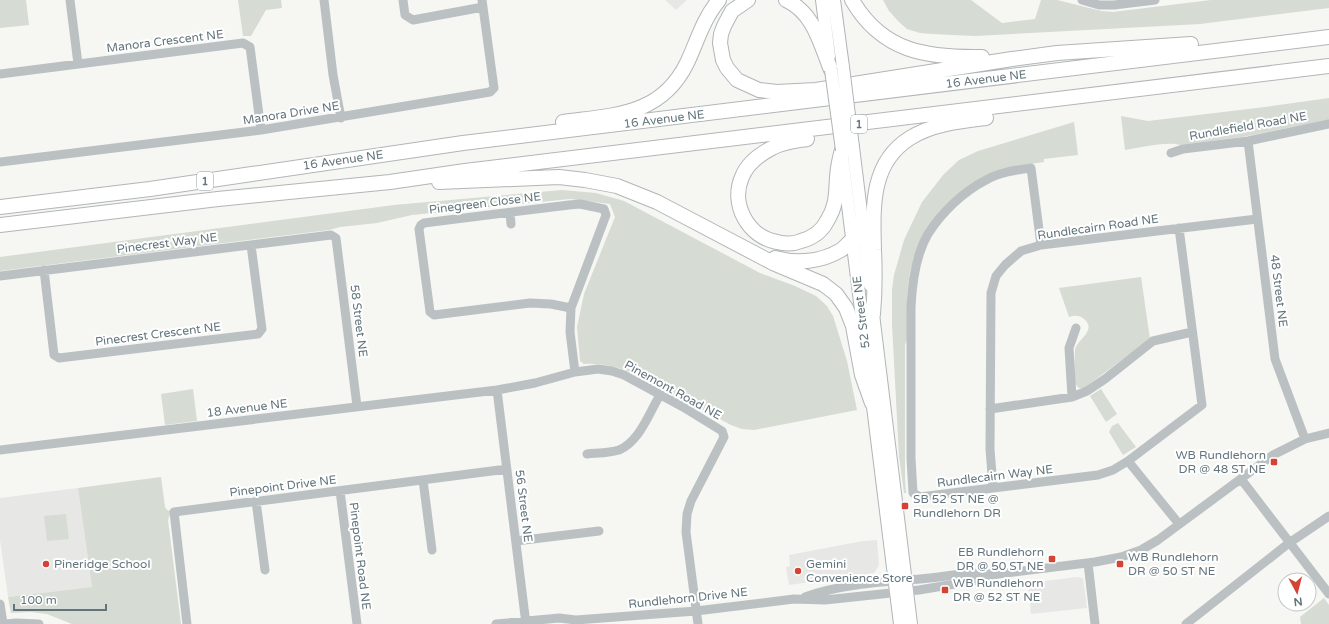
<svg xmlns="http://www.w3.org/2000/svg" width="1329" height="624" font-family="'Varela Round',sans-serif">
	<rect width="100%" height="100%" fill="#f6f6f3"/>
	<path fill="#e7e7e6" d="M665 0H687L676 10Z
		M78 488 92 587 8 597 0 540V498Z
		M877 540 879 565 874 573 789 585 786 567 790 566 789 555 863 541Z
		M1077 577 1083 578 1087 608 1031 614 1028 583Z"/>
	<path fill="#d6dbd3" d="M0 0H26L29 25 0 28Z
		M238 0H281L282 8 266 10 251 36H243Z
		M883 0H971L1002 23 1035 19 1041 0H1057L1101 11 1113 12 1211 0H1329V8L1200 24 974 36 933 34 920 33 907 29 899 22 889 11Z
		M1329 98V120L1242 137 1180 145C1167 141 1139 148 1125 150L1121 116 1148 121 1265 107Z
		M1074 122 1078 155 1044 159V162L1017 166 964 189 914 257 910 271 907 295V339L905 345V479L906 493H904L899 456 892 324V290L894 275 904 240 922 202 944 174 959 160 978 151Z
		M562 190 596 193 624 201 760 273 795 286 816 296 827 306 833 316 847 361 857 410 754 430 742 429 731 425 628 371C613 366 600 363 584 364L580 361 577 327 584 294 615 217 610 204 570 199 412 215 377 223 340 227 329 230 0 271V257L394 205Z
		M1141 277 1150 339 1084 388H1079L1076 385 1074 381 1075 349C1079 338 1097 330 1084 319 1080 315 1074 315 1069 317L1059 288Z
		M193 389 197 421 165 425 161 394Z
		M1101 389 1117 414 1106 422 1090 396Z
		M1118 423 1136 447 1123 455 1109 432 1112 426Z
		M161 477 165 507 167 510 171 511 168 520 181 624H72L47 614 30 612 11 613 8 597 92 587 78 488Z
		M66 514 69 539 47 541 44 516Z
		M1324 598 1329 605V624H1301L1300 617Z"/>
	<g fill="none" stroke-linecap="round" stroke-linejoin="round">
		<g stroke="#afb5b8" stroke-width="14">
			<path id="major" d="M822 0 829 56
				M834 0 843 67
				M853 147 870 285
				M842 157 900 624
				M872 306 911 624"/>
		</g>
		<g stroke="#b1b6b8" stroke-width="16">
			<path id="highway" d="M748 0 732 11 724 26 721 34 720 43 723 60 727 68 737 80 759 90 777 92 816 90 1012 59 1057 53 1191 44
				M786 0C814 13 820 43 831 70
				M852 0C882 52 927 58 982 57
				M563 122C614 115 661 116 687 63 697 42 703 19 719 0
				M807 139C795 141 783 142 772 148 760 154 747 164 742 177 730 204 748 237 777 242 785 244 794 244 801 241 812 238 822 231 827 221 839 202 835 188 838 168 839 162 840 156 842 150
				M439 182 559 177 585 180 617 186 657 202 773 263 823 284 836 294 846 308 853 326 862 375 872 403
				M0 207 150 189 463 143 1329 37
				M0 225 218 199 390 182 465 171 1329 66
				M775 258C797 264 821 262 841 250 846 247 849 241 855 238L861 222
				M873 314C875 292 875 271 874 250 873 208 870 163 910 138 932 124 961 121 986 118"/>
		</g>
		<path stroke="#bbc1c3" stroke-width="9" d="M70 0 78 64
			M324 0 333 75 341 118
			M403 0 405 15 413 20 483 7
			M1082 0 1099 5H1114L1155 0
			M0 74 243 43 250 47 261 130
			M1248 141 1275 359 1305 439
			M1171 153 1183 149 1248 141 1329 124
			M0 162 261 130 490 92 494 88 482 0
			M510 213 511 224
			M1041 245 1031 168C1016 170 1000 172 986 180 963 192 942 212 928 234 915 256 912 284 911 308V458L913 493 920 497 1098 475 1113 470 1128 461 1202 405 1179 228
			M44 270 54 355 59 358 258 334 262 329 251 245
			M0 276 331 235 336 238 357 406
			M571 308 551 304 530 303 434 315 430 312 419 229 421 225 424 223 569 205 580 204 604 209 606 215 571 308 570 332 575 372
			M497 390 526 624
			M1072 397 1069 348 1076 328
			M990 409 1072 397 1087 391 1105 379 1153 341 1192 332
			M0 450 497 390 535 383 575 372 598 369 612 371 624 375 683 407 722 431 724 437 691 501 687 514 686 532 698 624
			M587 454C597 453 610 453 619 450 640 441 649 413 660 395
			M1128 461 1179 524
			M1241 479 1329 594
			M423 480 432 550
			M993 487 990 449 991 293 996 276 1005 265 1021 251 1041 245 1257 219
			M340 491 357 624
			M256 501 265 570
			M516 541 599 531
			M1088 563 1095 624
			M805 597C841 584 882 582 920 579 946 577 967 571 994 574
			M0 604 3 624
			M6 624 16 623 39 624
			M187 624 174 512 507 469
			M496 624 559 618 576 620 696 611 794 599 825 600 919 590 979 580 998 574 1095 562 1121 557 1141 550 1158 540 1273 455 1305 439 1329 433
			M1186 624 1289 543 1329 516"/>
		<use href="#major" stroke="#fff" stroke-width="12"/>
		<use href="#highway" stroke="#fff" stroke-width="14"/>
		<g stroke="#afb5b8" stroke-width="14" stroke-linecap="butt">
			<path id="major-bridge" d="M843 67 853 147
				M831 70 842 150"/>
		</g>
		<use href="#major-bridge" stroke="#fff" stroke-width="12"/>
	</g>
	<g fill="#d54334" stroke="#fff" stroke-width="1.5">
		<rect x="1270" y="458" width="8" height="8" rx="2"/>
		<rect x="901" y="502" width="8" height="8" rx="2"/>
		<rect x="1048" y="555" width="8" height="8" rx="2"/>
		<circle cx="46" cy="564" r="4"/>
		<rect x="1116" y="560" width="8" height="8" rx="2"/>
		<circle cx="798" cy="571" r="4"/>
		<rect x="941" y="586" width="8" height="8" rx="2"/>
	</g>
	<g text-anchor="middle" stroke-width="4" stroke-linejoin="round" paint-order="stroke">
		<g fill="#fff" stroke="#929ea3" stroke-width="1">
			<rect x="851" y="115" width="16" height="18" rx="3"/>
			<rect x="197" y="172" width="16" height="18" rx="3"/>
		</g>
		<g font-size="11" font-weight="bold" fill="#63757c">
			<text x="859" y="128">1</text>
			<text x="205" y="185">1</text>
		</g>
		<g font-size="12" fill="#63757c" stroke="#fff">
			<text transform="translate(165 41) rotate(-7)" y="4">Manora Crescent NE</text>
			<text transform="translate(986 79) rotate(-7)" y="4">16 Avenue NE</text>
			<text transform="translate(291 113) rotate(-9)" y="4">Manora Drive NE</text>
			<text transform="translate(664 119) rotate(-7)" y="4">16 Avenue NE</text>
			<text transform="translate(1248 126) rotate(-10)" y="4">Rundlefield Road NE</text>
			<text transform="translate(343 160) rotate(-8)" y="4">16 Avenue NE</text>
			<text transform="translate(485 203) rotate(-7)" y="4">Pinegreen Close NE</text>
			<text transform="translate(1098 227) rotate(-8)" y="4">Rundlecairn Road NE</text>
			<text transform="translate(167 243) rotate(-7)" y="4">Pinecrest Way NE</text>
			<text transform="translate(1279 291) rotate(83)" y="4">48 Street NE</text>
			<text transform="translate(861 312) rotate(-97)" y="4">52 Street NE</text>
			<text transform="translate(359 321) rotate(83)" y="4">58 Street NE</text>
			<text transform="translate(158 334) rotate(-7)" y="4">Pinecrest Crescent NE</text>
			<text transform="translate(673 390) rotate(29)" y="4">Pinemont Road NE</text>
			<text transform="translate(247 408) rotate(-7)" y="4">18 Avenue NE</text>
			<text transform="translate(995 476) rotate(-7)" y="4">Rundlecairn Way NE</text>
			<text transform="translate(283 486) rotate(-7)" y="4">Pinepoint Drive NE</text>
			<text transform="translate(524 506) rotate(83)" y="4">56 Street NE</text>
			<text transform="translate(360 556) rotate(83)" y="4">Pinepoint Road NE</text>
			<text transform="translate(688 598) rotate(-6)" y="4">Rundlehorn Drive NE</text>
		</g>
		<g font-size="12" fill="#63757c" stroke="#fff" text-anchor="start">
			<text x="1266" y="459" text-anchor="end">WB Rundlehorn<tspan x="1266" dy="14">DR @ 48 ST NE</tspan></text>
			<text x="913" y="503">SB 52 ST NE @<tspan x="913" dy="14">Rundlehorn DR</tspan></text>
			<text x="1044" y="556" text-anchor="end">EB Rundlehorn<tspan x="1044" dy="14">DR @ 50 ST NE</tspan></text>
			<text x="1128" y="561">WB Rundlehorn<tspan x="1128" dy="14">DR @ 50 ST NE</tspan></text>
			<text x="54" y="568">Pineridge School</text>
			<text x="806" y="568">Gemini<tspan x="806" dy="14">Convenience Store</tspan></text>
			<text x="953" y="587">WB Rundlehorn<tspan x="953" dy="14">DR @ 52 ST NE</tspan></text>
		</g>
	</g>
	<g transform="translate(1297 592) rotate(173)"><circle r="19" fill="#ffffff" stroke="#c1c8cb"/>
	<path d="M0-3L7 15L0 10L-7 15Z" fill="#d54334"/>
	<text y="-6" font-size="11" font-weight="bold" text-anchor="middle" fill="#63757c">N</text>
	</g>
	<path d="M14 604v6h92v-6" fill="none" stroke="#63757c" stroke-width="2"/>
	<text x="20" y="604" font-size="12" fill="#63757c" stroke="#ffffff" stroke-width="3" paint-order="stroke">100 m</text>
</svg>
